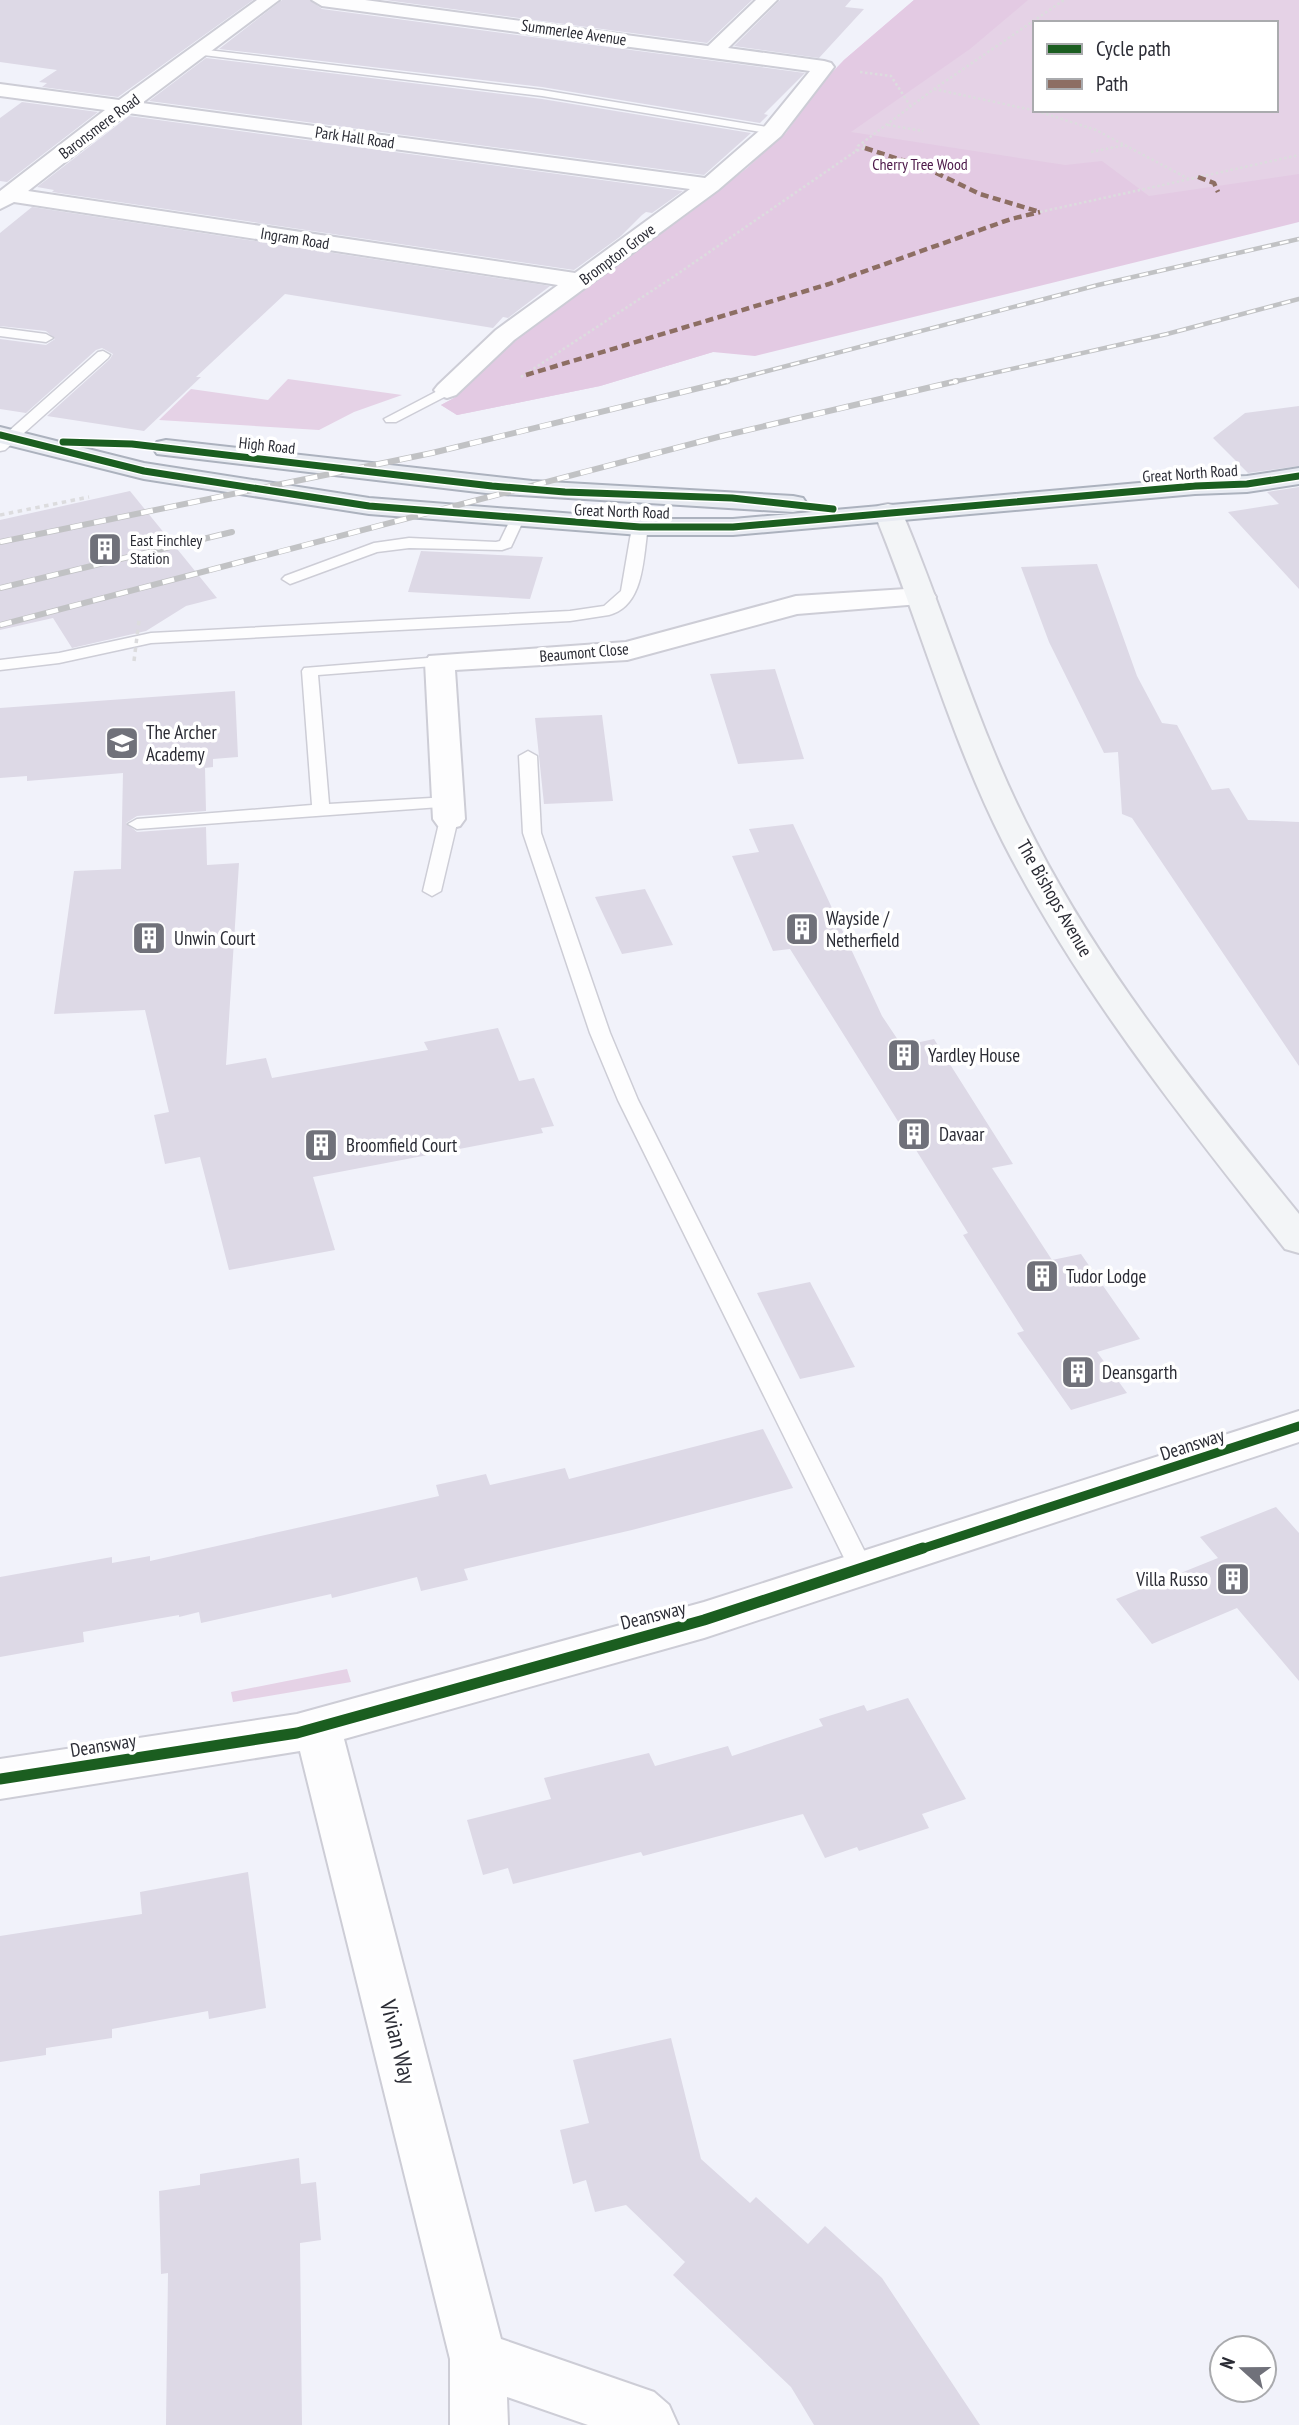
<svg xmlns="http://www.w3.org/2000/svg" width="1299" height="2425" font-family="'PT Sans Narrow',sans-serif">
	<rect width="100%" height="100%" fill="#f1f2fa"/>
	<path fill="#e5d2e6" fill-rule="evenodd" d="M914 0H1299V211L713 352 600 386 457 415 441 405 454 398 528 327 691 212 746 169 786 133 824 81 844 60ZM1035 23H1276V110H1035Z
		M288 379 402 395 354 412 319 430 159 420 191 389 268 400Z
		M347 1669 351 1682 233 1702 231 1692Z"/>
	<path fill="#e3cae3" d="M914 0H1028L970 49 851 132 1065 165 1102 161 1149 196 1299 174V222L755 356 713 352 600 386 457 415 441 405 454 398 528 327 691 212 746 169 786 133 824 81 844 60Z"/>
	<path fill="#ddd9e6" d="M0 0H253L118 97 42 87 47 83 39 82 57 70 0 62Z
		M282 0H310L322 9 805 73 764 114 768 115 760 123 542 87 219 49Z
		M385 0H752L707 43Z
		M780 0H851L845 7 864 9 819 58 734 46Z
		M206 58 542 99 751 133 704 175 149 101Z
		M22 102 98 112 7 182 0 181V118Z
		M129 116 683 191 652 213 646 212 642 215 621 236 574 270 52 192 54 190 37 187Z
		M32 207 550 286 508 318 503 317 493 328 285 294 196 377H201L144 431 47 416 110 359 113 354 102 348 96 350 26 413 0 409V339L46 345 55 339 46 331 0 326V233Z
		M1299 406V466L1248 473 1213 438 1245 413Z
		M1299 487V589L1228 512 1279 504 1267 492Z
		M130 491 217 598 186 606 146 631 72 648 53 618 0 630V520Z
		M421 551 498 555 543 557 530 599 408 592Z
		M1097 564 1137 676 1162 723 1177 725 1212 790 1229 788 1248 820 1299 822V1066L1132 818 1122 814 1118 752 1104 753 1049 642 1021 567Z
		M775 669 804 759 738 764 710 674Z
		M235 691 238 757 213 759V767L205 768 206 811 137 816 126 823 137 832 206 827 207 865 239 863 226 1065 266 1058 272 1078 428 1050 424 1042 498 1028 519 1081 534 1078 554 1126 541 1128 543 1133 313 1177 335 1250 229 1270 200 1157 165 1164 154 1115 169 1112 145 1010 54 1014 74 871 121 869 123 773 27 781V776L0 778V708Z
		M602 715 613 801 544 804 535 718Z
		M793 824 882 1016 902 1046 934 1039 1013 1164 992 1168 1052 1260 1081 1254 1140 1339 1097 1352 1127 1393 1071 1410 1017 1333 1024 1331 963 1235 968 1233 790 949 773 951 732 856 759 852 749 829Z
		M645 889 673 945 622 954 595 897Z
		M810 1282 855 1367 800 1379 757 1293Z
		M763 1429 793 1488 632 1530 464 1569 468 1580 421 1591 417 1577 332 1598 331 1594 201 1623 199 1612 179 1617V1615L83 1632 84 1642 0 1657V1577L112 1557V1563L150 1556V1561L439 1496 436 1485 486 1474 490 1485 565 1468 569 1479Z
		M1276 1507 1299 1533V1681L1237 1608 1152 1644 1116 1599 1218 1558 1200 1537Z
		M908 1698 966 1799 922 1814 929 1828 859 1851 857 1847 825 1858 803 1814 643 1856 641 1852 513 1884 508 1868 483 1875 467 1820 551 1799 544 1778 649 1753 655 1766 728 1746 732 1756 823 1726 819 1719 864 1705 867 1711Z
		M248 1872 266 2008 209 2019 208 2011 112 2029V2038L46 2048V2055L0 2062V1936L142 1914 140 1892Z
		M671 2038 701 2159 750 2203 756 2197 808 2244 825 2226 882 2278 980 2425H814L791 2387 673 2275 685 2262 626 2205 595 2212 586 2180 573 2184 560 2130 589 2123 573 2060Z
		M299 2158 301 2184 316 2182 321 2240 300 2243 302 2425H166L168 2273 161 2274 159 2191 200 2185V2174Z"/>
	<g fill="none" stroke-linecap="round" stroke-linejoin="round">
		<g stroke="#cdcdd6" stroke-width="3">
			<path id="lane" d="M199 49 542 90 773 128 779 131 773 134 542 96 195 54V50Z
				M0 328 46 334 53 338 46 342 0 336Z
				M103 351 110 355 108 358 5 450 0 451V439L98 352Z
				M447 386 452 387V393L396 422H386L384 419Z
				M517 515 524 519 511 547 502 550 409 548 377 552 290 584 282 579 285 576 374 543 409 538 496 542 500 541 512 516Z
				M640 522 648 527C643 556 645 606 609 615L570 621 151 643 59 663 0 670V660L59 653 151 633 570 611 604 606 621 591 632 527Z
				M440 657 448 662 446 665 318 675 329 804 448 797 457 802 454 806 137 829 128 824 137 819 312 805 302 671 304 668Z
				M528 751 537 756 541 833 610 1033 638 1100 874 1570 871 1577 862 1579 853 1577 850 1570 618 1100 590 1033 523 833 519 756Z
				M449 814 458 819 441 891 432 896 423 891 440 819Z"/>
		</g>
		<g stroke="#cdcdd6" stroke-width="4">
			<path id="street" d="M257 0H279L142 103 705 178 765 126 810 71 322 6 312 0H365L708 46 756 0H777L728 48 824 61 831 63 834 67 781 136 718 190 514 340 456 395 447 398 438 395 434 390 438 385 496 330 558 285 14 202 0 209V191L105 110 0 96V84L119 100ZM128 113 690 189 575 273 28 191Z
				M922 588 932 591 936 597 932 603 797 614 627 660 455 670 465 819 460 826 449 829 438 826 433 819 425 662 429 656 626 642 796 596Z
				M1299 1411V1442L704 1638 344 1739 501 2339 654 2392 669 2405 678 2425H588L507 2397 508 2425H450V2359L300 1751 0 1799V1759L297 1714 704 1602Z"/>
		</g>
		<g stroke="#cdcdd6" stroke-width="4">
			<path id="secondary" d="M888 504 898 506 902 512C948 621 980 737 1036 842 1106 977 1203 1096 1299 1214V1253L1285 1249C1183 1120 1078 989 1003 842 950 737 919 621 874 512L878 506Z"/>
		</g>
		<g stroke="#acb2be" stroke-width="4">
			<path id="primary" d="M0 427 144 463 369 498 640 519H733L1195 478 1247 476 1299 468V484L1247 492 1195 494 733 535H640L369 514 144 479 0 443Z
				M166 440 532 481 793 496 803 498 807 504 803 510 793 512 486 493 157 454 153 448 157 442Z"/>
		</g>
		<path stroke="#dcdcde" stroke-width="2.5" stroke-dasharray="2.5 2.5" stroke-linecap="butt" d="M860 72 891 76 911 107
			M934 89 1037 111 1096 130 1189 179
			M888 125 923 131
			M856 151 858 146 934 89 1064 0
			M1091 152 1126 145
			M1040 212 1299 155
			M521 377 676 275 856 151 865 148 864 143"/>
		<path stroke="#dcdcde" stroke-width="3.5" stroke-dasharray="4.5 4.5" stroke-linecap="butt" d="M0 515 89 497"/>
		<use href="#lane" fill="#fdfdfe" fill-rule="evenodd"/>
		<use href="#street" fill="#fdfdfe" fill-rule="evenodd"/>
		<use href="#secondary" fill="#f3f5f7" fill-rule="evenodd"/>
		<use href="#primary" fill="#e8ebf2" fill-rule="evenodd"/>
		<g stroke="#c1c2c4" stroke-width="4.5">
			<path id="rail-far1" d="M721 383 1098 285 1299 239
				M949 383 1167 334 1299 299"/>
		</g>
		<g stroke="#c1c2c4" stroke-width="6">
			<path id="rail" d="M0 542 432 453 728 381
				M0 588 232 532
				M0 625 718 437 957 381"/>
		</g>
		<use href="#rail-far1" stroke="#fff" stroke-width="2.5" stroke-dasharray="9" stroke-linecap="butt"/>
		<use href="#rail" stroke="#fff" stroke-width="4.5" stroke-dasharray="12" stroke-linecap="butt"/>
		<path stroke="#dcdcde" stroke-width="3.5" stroke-dasharray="4.5 4.5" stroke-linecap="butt" d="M134 661 139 620"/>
		<path stroke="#8d6e63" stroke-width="4.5" stroke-dasharray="8 4.5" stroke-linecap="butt" d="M865 148 926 168 980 194 1040 212
			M1198 177 1214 183 1218 192
			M526 375 829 284 1011 219 1040 212"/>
		<g stroke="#fff" stroke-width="10">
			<path id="cycleway-far2" d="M0 435 144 471 369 506 640 527H733L1195 486 1247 484 1299 476
				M63 442 132 444 492 486 565 492 732 498 833 509"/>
		</g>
		<g stroke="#fff" stroke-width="13">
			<path id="cycleway-far1" d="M918 1550 1299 1426"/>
		</g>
		<g stroke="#fff" stroke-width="16">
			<path id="cycleway" d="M0 1779 297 1733 704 1620 923 1548"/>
		</g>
		<use href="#cycleway-far2" stroke="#1b5e20" stroke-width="7"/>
		<use href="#cycleway-far1" stroke="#1b5e20" stroke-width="9"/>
		<use href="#cycleway" stroke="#1b5e20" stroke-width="11"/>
	</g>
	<defs>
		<g id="building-square" transform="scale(1.75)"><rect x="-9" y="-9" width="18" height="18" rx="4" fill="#70717a" stroke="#fff"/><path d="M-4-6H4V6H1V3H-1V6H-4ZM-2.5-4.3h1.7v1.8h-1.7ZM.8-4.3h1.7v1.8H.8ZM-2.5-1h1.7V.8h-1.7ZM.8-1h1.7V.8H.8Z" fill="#fff"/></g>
		<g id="school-square" transform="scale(1.75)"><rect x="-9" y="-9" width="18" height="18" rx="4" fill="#70717a" stroke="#fff"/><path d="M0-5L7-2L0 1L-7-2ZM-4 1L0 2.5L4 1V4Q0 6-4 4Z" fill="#fff"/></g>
	</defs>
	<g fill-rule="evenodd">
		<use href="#building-square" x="105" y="549"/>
		<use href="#school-square" x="122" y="743"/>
		<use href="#building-square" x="802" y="929"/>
		<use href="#building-square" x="149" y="938"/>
		<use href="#building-square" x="904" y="1055"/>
		<use href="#building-square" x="914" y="1134"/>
		<use href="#building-square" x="321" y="1145"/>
		<use href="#building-square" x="1042" y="1276"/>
		<use href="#building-square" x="1078" y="1372"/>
		<use href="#building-square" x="1233" y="1579"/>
	</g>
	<g text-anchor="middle" stroke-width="7" stroke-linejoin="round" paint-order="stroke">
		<g font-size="16" fill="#2b2c35" stroke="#fff">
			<text transform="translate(574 32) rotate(8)" y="6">Summerlee Avenue</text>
			<text transform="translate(99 126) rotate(-37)" y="6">Baronsmere Road</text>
			<text transform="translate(355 137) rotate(8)" y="6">Park Hall Road</text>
			<text transform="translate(295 238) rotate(9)" y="6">Ingram Road</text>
			<text transform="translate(617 254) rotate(-37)" y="6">Brompton Grove</text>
			<text transform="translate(267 445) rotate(6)" y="6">High Road</text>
			<text transform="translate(1190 473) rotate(-4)" y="6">Great North Road</text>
			<text transform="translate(622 511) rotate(2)" y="6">Great North Road</text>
			<text transform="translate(584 652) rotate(-5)" y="6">Beaumont Close</text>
		</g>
		<g font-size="16" fill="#4c1849" stroke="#fff">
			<text x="920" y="170">Cherry Tree Wood</text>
		</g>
		<g font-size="16" fill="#2b2c35" stroke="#fff" text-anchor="start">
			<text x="130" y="546">East Finchley<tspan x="130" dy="18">Station</tspan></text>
		</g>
		<g font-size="19" fill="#2b2c35" stroke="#fff" text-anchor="start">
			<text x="146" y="739">The Archer<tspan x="146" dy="22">Academy</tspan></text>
			<text x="826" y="925">Wayside /<tspan x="826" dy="22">Netherfield</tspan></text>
			<text x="174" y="945">Unwin Court</text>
			<text x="928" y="1062">Yardley House</text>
			<text x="939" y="1141">Davaar</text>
			<text x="346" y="1152">Broomfield Court</text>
			<text x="1066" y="1283">Tudor Lodge</text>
			<text x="1102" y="1379">Deansgarth</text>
			<text x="1208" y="1586" text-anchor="end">Villa Russo</text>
		</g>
		<g font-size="19" fill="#2b2c35" stroke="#fff">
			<text transform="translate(1055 898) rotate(60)" y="7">The Bishops Avenue</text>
			<text transform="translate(1192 1444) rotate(-18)" y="7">Deansway</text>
			<text transform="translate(653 1615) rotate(-14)" y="7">Deansway</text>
			<text transform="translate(103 1745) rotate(-9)" y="7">Deansway</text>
		</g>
		<g font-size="23" fill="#2b2c35" stroke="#fff">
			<text transform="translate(398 2042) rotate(76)" y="8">Vivian Way</text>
		</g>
	</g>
	<rect x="1033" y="21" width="245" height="91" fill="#ffffff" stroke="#aaabae" stroke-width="2"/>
	<rect x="1047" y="44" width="35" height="10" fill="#1b5e20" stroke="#aaabae" stroke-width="2"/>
	<text x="1096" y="56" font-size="21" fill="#2b2c35">Cycle path</text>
	<rect x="1047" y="79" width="35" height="10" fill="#8d6e63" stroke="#aaabae" stroke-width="2"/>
	<text x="1096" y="91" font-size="21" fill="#2b2c35">Path</text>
	<g transform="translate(1243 2369) rotate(291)"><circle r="33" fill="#ffffff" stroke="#aaabae" stroke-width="2"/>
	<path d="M0-5L12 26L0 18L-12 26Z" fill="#70717a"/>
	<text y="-10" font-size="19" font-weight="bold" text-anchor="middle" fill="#2b2c35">N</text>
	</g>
</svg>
